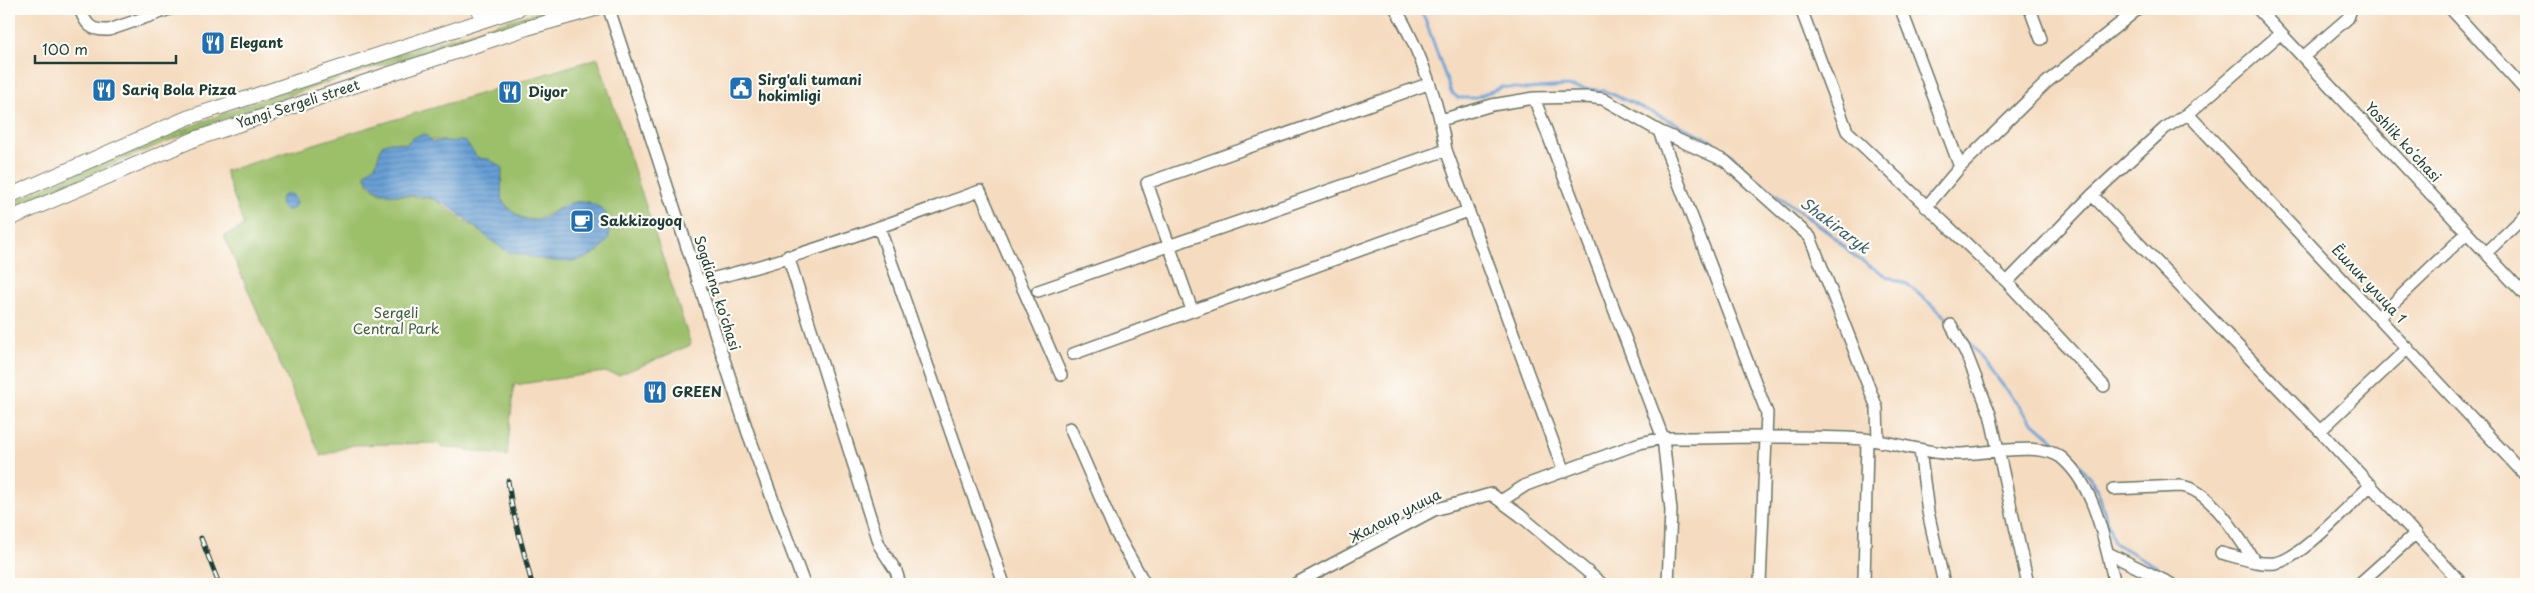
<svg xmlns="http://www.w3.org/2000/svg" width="2535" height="593" font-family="'Playpen Sans',sans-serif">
	<defs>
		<pattern id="grass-tufts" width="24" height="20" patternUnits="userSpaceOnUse" patternTransform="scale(1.25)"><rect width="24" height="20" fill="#9cbf6a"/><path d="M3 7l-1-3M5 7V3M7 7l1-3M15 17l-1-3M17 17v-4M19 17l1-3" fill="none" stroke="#7f9c58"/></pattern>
		<pattern id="water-rules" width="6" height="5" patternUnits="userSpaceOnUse" patternTransform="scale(1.25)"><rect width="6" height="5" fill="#679fd5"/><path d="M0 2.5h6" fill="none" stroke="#5483ae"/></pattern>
	</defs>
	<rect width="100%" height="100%" fill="#fdfcf7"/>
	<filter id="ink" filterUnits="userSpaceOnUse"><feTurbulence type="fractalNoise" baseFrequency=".02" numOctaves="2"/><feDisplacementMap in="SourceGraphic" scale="10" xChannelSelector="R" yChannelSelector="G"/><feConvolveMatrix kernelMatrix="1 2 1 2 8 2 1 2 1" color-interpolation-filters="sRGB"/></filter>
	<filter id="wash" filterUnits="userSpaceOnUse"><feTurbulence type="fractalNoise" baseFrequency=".0096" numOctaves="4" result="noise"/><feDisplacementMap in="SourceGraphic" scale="20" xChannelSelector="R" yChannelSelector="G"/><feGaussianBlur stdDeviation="1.12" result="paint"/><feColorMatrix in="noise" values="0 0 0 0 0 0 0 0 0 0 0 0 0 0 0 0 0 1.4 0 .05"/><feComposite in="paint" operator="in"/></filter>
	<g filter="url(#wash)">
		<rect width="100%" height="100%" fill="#f5dbbf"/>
		<path fill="url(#grass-tufts)" stroke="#5e7e4f" d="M548 9H565C460 41 354 72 250 109 168 139 89 174 9 210V204C88 168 168 134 249 104 347 68 448 39 548 9Z"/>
		<path fill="#9cbf6a" stroke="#5e7e4f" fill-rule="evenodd" d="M598 58 691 345 619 375 604 372 514 385 507 456 441 446 437 443 353 445 321 456 224 236 244 226 225 171ZM412 138C435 142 465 136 477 158L488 159 502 167 501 199C539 245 547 198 590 202L598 252 508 251 434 199 380 193 369 185 365 174 376 164 382 145 391 142 407 144Z"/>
		<path fill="url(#water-rules)" stroke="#436e84" fill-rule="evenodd" d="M425 134 432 142 465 141 478 158 488 159 502 167 501 199C509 210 517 219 531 220 553 223 564 190 597 206 603 209 607 213 608 220 610 227 611 235 607 241 588 268 555 263 527 256 520 254 512 253 505 250 481 235 460 210 434 199 409 189 377 206 365 174L376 164 382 145 391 142 407 144 412 138ZM583 211 590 215 591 222 588 228 581 230 575 227 573 220 576 213Z
			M280 202a8 8 0 1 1 16 0a8 8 0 1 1-16 0Z"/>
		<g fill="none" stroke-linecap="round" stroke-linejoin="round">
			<path stroke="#679fd5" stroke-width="3" d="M1419 9 1425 19 1451 92 1458 98H1474L1502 87 1528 89 1566 86 1604 91 1619 97 1703 136 1734 157 1750 175 1829 233 1857 258 1888 277 1907 284 1950 321
				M1959 329 2029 419 2074 458 2097 488 2114 543 2188 584"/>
		</g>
	</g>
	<g filter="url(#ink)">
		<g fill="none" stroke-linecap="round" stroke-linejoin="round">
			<g stroke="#6a7465" stroke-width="14">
				<path id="minor" d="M80 9C86 25 91 31 109 30L170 9
					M477 9 482 20
					M609 9 748 433 804 584
					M1396 9C1420 51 1439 102 1446 150L1564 472
					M1801 9 1847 131 2007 282 2104 386
					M1901 9 1960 167
					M2030 9 2041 39
					M2258 9 2526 296
					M2451 9 2526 91
					M2303 57 2348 18 2351 9
					M1534 98 1663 438 1671 510 1668 584
					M2188 114 2526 476
					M1441 120 1492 105 1534 98 1587 97 1603 99 1659 131 1767 413 1760 584
					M1659 131 1725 161 1810 237 1877 408 1878 441
					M2092 195 2320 431 2462 584
					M1926 207 1960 167 2047 82 2138 9
					M879 227 1004 584
					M2486 253 2526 215
					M788 256 879 545 896 571 900 584
					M698 282C794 260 887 224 980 191L1061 375
					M2007 282 2092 195 2165 128 2188 114 2280 34
					M1038 291 1446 150
					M1192 310 1147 183 1428 84
					M2379 317 2467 233
					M1951 325 1966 353 1990 414 2028 584
					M1073 354 1468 211
					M1070 428 1115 531 1145 584
					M2320 431 2408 348
					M1920 450 1928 512 1944 584
					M2113 489 2180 486C2210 488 2239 538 2255 562
					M1501 501 1526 485 1640 443 1663 438C1730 438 1797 435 1864 439 1895 442 1926 454 1957 454 1985 454 2044 440 2064 460 2096 489 2105 544 2115 584
					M2108 553 2171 584
					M2221 553C2238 557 2258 565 2275 563 2300 560 2350 504 2371 485
					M1295 584 1434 510 1491 494 1521 516 1602 584
					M1864 584 1867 440
					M2359 584 2416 533"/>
			</g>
			<g stroke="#6a7465" stroke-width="16">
				<path id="major" d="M9 196 187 118 518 9
					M9 219 195 139 527 28 595 9"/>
			</g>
			<use href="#minor" stroke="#fff" stroke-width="11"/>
			<use href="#major" stroke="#fff" stroke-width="14"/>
			<g stroke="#1f3d34" stroke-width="5">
				<path id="rail" d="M508 481 512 507 532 584
					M201 538 219 584"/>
			</g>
			<use href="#rail" stroke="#fdfcf7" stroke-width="3" stroke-dasharray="9" stroke-linecap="butt"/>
		</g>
	</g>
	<defs>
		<g id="restaurant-square" transform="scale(1.25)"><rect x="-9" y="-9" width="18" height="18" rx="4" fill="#1f6fb2" stroke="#fdfcf7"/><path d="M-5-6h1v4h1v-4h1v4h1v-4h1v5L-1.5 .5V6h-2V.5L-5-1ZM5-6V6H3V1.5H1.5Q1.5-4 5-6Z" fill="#fff"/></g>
		<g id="civic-square" transform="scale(1.25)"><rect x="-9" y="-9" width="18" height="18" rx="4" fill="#1f6fb2" stroke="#fdfcf7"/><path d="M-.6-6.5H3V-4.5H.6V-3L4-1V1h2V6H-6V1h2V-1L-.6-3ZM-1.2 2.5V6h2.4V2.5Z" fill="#fff"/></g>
		<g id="cafe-square" transform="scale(1.25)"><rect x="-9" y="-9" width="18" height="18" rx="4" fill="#1f6fb2" stroke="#fdfcf7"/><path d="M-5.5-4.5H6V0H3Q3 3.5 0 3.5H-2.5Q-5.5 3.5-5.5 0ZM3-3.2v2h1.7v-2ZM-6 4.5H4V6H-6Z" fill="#fff"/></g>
	</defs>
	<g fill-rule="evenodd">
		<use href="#restaurant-square" x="213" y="43"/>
		<use href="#civic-square" x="741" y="88"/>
		<use href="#restaurant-square" x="104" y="90"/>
		<use href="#restaurant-square" x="510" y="92"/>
		<use href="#cafe-square" x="582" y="221"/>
		<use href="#restaurant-square" x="655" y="392"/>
	</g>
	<g text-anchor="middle" stroke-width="4.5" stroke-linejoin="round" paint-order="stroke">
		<g font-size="14" font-weight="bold" fill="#1f3d34" stroke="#fdfcf7" text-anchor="start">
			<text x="230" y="48">Elegant</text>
			<text x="758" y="85">Sirg'ali tumani<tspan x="758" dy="16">hokimligi</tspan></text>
			<text x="122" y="95">Sariq Bola Pizza</text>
			<text x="528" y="97">Diyor</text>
			<text x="600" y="226">Sakkizoyoq</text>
			<text x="672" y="397">GREEN</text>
		</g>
		<g font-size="14" fill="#1f3d34" stroke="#fdfcf7">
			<text transform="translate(298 104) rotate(-18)" y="5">Yangi Sergeli street</text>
			<text transform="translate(2403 142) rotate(47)" y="5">Yoshlik koʻchasi</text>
			<text transform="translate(2369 284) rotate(47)" y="5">Ёшлик улица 1</text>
			<text transform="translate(717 293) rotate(72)" y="5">Sogdiana ko'chasi</text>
			<text transform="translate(1395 516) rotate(-27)" y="5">Жалоир улица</text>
		</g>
		<g font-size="14" fill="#3e5e42" stroke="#fdfcf7">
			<text x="396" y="318">Sergeli<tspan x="396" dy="16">Central Park</tspan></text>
		</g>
		<g font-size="15" font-style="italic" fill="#385f6c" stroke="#fdfcf7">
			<text transform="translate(1835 226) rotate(37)" y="5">Shakiraryk</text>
		</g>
	</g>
	<rect width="2535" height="593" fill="none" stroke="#fdfcf7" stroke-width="30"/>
	<path d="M35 55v8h141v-8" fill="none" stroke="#1f3d34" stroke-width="2.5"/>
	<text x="42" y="55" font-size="15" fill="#1f3d34" stroke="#fdfcf7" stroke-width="4" paint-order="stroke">100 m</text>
</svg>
